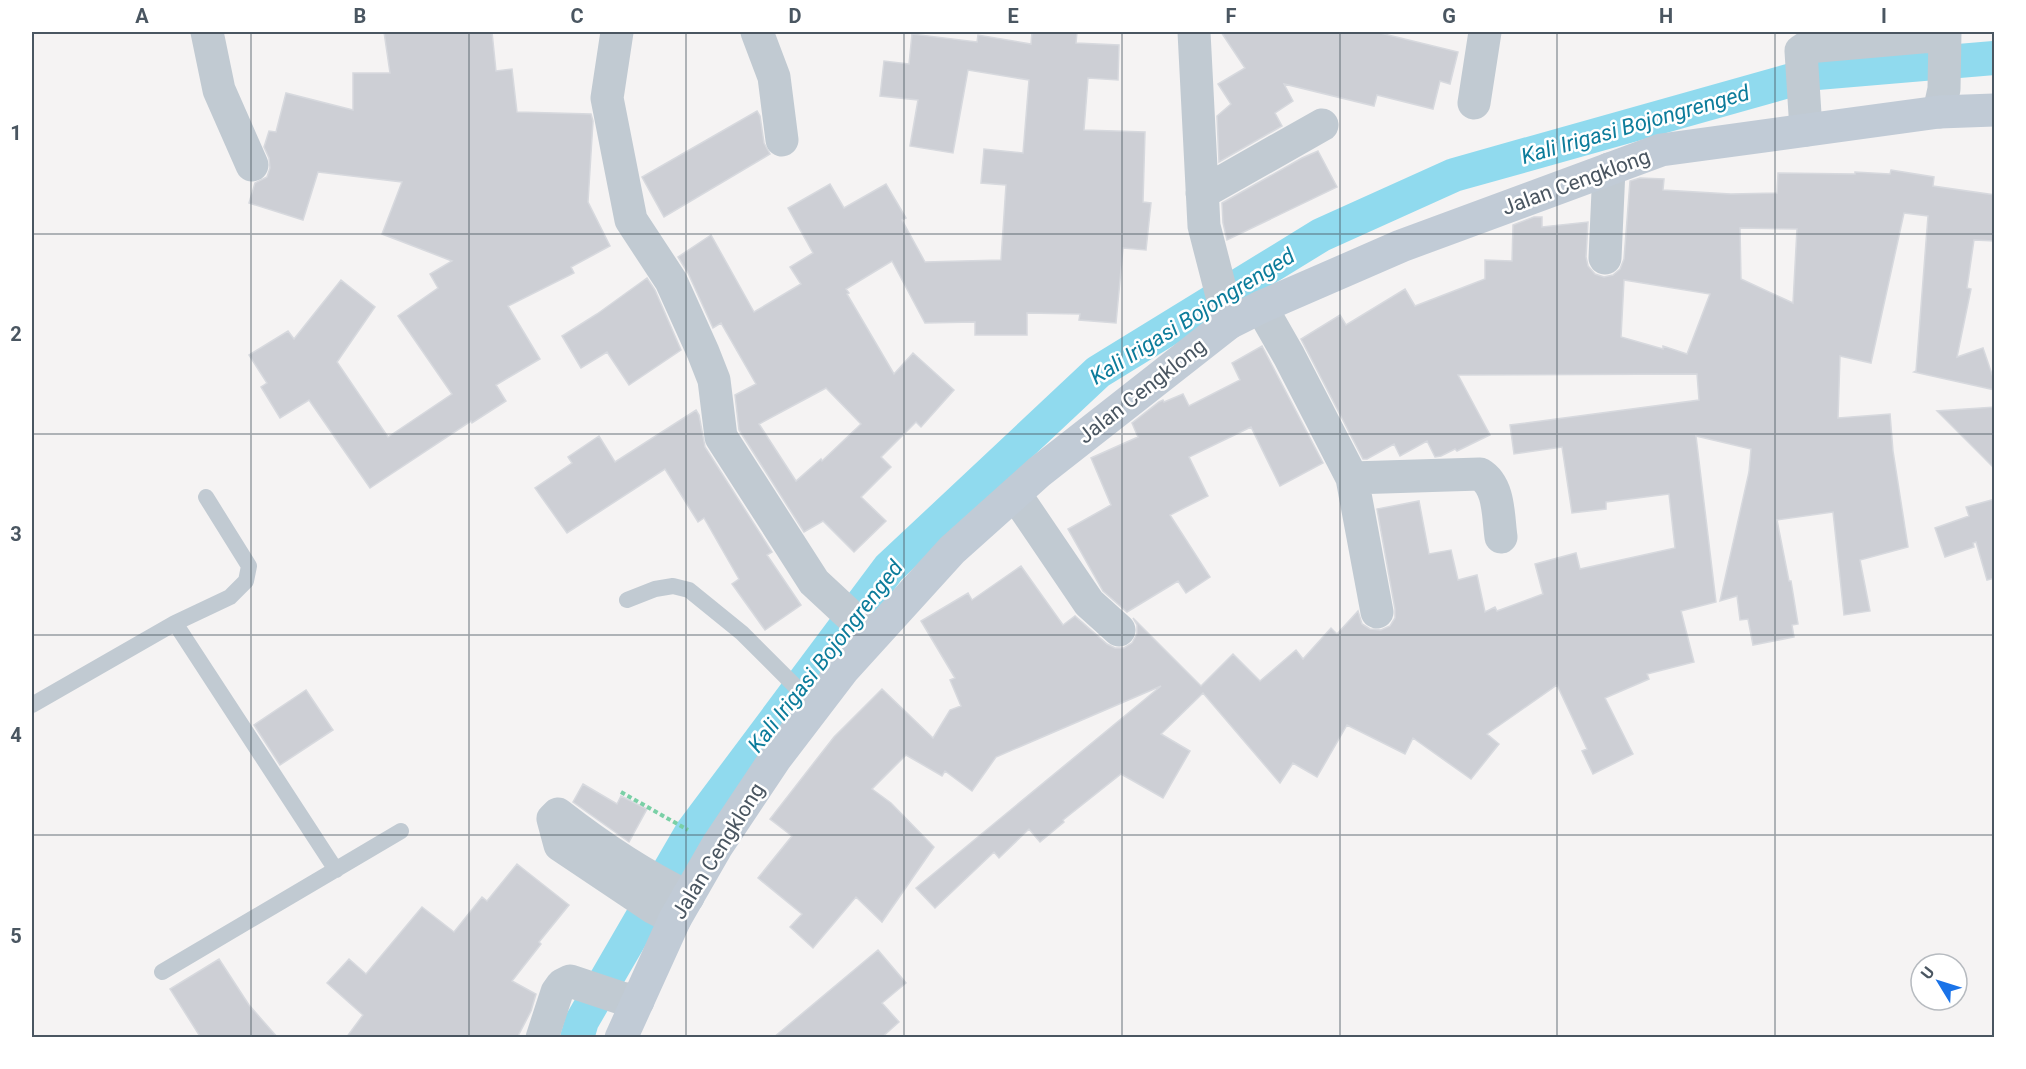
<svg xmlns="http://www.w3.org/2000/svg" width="2026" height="1069" font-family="Roboto,sans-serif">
	<rect width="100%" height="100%" fill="#f5f3f3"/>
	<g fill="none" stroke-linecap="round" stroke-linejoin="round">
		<path stroke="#90daee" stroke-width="34" d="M577 1038 582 1021 691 833 889 568 1098 372 1321 235 1454 175 1817 73 1994 58"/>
	</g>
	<path fill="#cdcfd5" stroke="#d7d9de" stroke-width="1.5" fill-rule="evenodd" d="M384 32H492L496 71 512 69 517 112 591 114 593 121 588 202 610 246 571 267 574 273 508 306 540 359 496 385 506 401 472 423 471 421 370 488 309 400 280 418 261 387 267 383 249 355 288 331 294 339 341 280 375 307 337 362 388 437 452 394 398 316 438 288 430 274 452 261 382 234 402 182 318 172 303 220 249 203 255 183 267 177 270 168 269 158 264 147 269 131 276 132 286 93 353 110V73H390Z
		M1032 32H1077L1076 43 1119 45 1118 80 1088 78 1084 130 1145 132 1143 202 1151 203 1146 250 1123 248 1116 323 1079 320 1080 314 1027 313V335H975V322L925 323 892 261 846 289 849 293 847 294 894 374 913 353 954 390 921 427 916 422 881 457 891 467 861 497 886 521 854 552 823 521 804 532 739 430 735 395 756 384 721 323 713 328 688 273 678 257 711 235 754 312 801 284 790 267 813 253 788 208 830 184 844 208 886 184 906 218 902 220 925 262 1001 260 1006 185 981 183 984 149 1023 153 1029 80 968 70 953 153 910 146 918 100 880 96 884 61 909 64 912 34 977 42 978 35 1031 44ZM826 388 861 424 822 461 821 459 796 481 759 424Z
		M1221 32H1376L1458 52 1450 84 1440 81 1433 109 1377 95 1374 106 1284 84 1293 101 1275 113 1282 126 1219 162 1217 116 1231 104 1218 84 1245 68Z
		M757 111 760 116 764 143 770 154 664 217 642 177Z
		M1318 151 1337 187 1227 240 1223 223 1222 203 1302 158Z
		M1891 170 1934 177 1933 186 1995 195V241L1974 240 1967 288 1971 289 1957 357 1983 348 1995 383V390L1914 372 1916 371 1928 216 1904 213 1871 363 1840 356 1838 418 1890 414 1893 451 1908 547 1860 560 1870 611 1844 615 1833 512 1777 520 1789 581H1791L1798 624 1792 625 1794 637 1753 645 1748 619 1740 620 1737 596 1720 601 1749 472 1751 449 1696 436 1716 602 1681 611 1694 662 1647 674 1649 679 1605 698 1633 754 1593 774 1582 751 1587 749 1557 685 1487 734 1499 744 1471 779 1413 738 1405 754 1347 725 1317 777 1293 763 1280 783 1203 693 1161 734 1190 751 1163 798 1121 774 1063 820 1064 822 1040 842 1029 829 999 858 994 852 935 908 916 888 1161 686 996 757 972 791 945 771 942 776 906 755 872 789 891 803 934 847 882 922 856 897 813 948 790 927 802 914 758 878 792 836 770 819 834 737 882 689 933 738 950 710 961 706 950 680 955 678 921 621 968 593 972 600 1021 566 1063 625 1075 616 1107 644 1115 648H1124L1132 643 1137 634V625L1133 618 1201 686 1233 654 1260 681 1296 650 1303 659 1331 628 1337 634 1358 611 1362 624 1370 629 1381 630 1390 626 1395 618V609L1377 509 1419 501 1429 554 1451 550 1458 580 1477 575 1485 612 1495 607 1497 611 1543 594 1535 564 1576 553 1580 569 1675 548 1669 494 1606 502V509L1572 513 1562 447 1514 454 1510 425 1699 400 1697 374 1458 375 1490 435 1457 451 1455 449 1441 456 1435 457 1427 441 1400 456 1394 444 1367 459H1363L1301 339 1340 315 1346 325 1405 289 1415 306 1485 279V260L1512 261 1513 225 1534 217H1542V227L1588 222 1586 257 1588 266 1595 274 1604 277 1613 275 1620 269 1624 259 1630 181 1640 178 1664 179 1663 190 1731 194 1777 193 1778 173 1855 174V172L1890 174ZM1740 228 1797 229 1793 303 1741 279ZM1624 280 1710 294 1687 354 1663 346V349L1621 337Z
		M647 278 655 290 681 350 629 385 607 352 581 368 562 336 597 314Z
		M1262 346 1323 463 1280 486 1251 427 1189 457 1208 496 1170 515 1210 577 1186 593 1178 581 1127 612 1103 591 1068 529 1111 505 1091 458 1138 437 1132 423 1159 402 1163 400 1164 402 1183 394 1189 406 1240 380 1232 363Z
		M1995 407V469L1937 411Z
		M696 410 699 415 705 447 772 552 767 555 801 605 765 630 732 584 739 579 704 518 698 522 665 469 567 533 535 488 572 463 568 457 599 436 615 462Z
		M1995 499V578L1987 580 1976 542 1973 543 1974 547 1945 557 1935 528 1969 516 1966 507Z
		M306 690 333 730 280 765 254 725Z
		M583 784 617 804 621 796 647 809 629 842 573 802Z
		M517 864 569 905 539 942 541 944 512 981 536 994 531 1011 517 1038H346L363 1015 327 983 349 959 366 974 422 907 454 932 482 897 487 901Z
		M878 950 906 983 882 1003 899 1022 881 1038H773Z
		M219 959 249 1005 278 1038H201L170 989Z"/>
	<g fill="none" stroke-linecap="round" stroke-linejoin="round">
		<path stroke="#7ad0a6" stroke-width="4" stroke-dasharray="4.5 3" stroke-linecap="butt" d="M621 792 688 830"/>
		<path stroke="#c1cad2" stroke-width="16" d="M627 600 655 589 673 586 689 590 742 633 815 706
			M175 623 336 870
			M32 705 175 623 230 597 246 581 249 566 206 497
			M162 972 401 831"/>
		<path stroke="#c1cad2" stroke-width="33" d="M207 32 219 90 252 165
			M617 32 607 98 631 220 671 281 703 352 714 380 721 437 814 582 856 621 874 634
			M757 32 774 77 782 140
			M1194 32 1204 226 1229 323
			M1474 103 1485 32
			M1939 112 1944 89 1945 32
			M1806 130 1801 51 1807 47 1944 35
			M1202 193 1322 125
			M1605 258 1609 169
			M1261 307 1289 356 1352 478 1377 612
			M1352 478 1480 474C1500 486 1498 517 1501 537
			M1015 494 1089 603 1119 630
			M675 919 654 908 560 845 553 819 558 814C599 846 642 875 688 897
			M542 1038 557 992 562 985 570 981 621 998 638 1001"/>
		<path stroke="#c1cbd6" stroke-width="33" d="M621 1038 675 919 717 846 775 759 843 670 952 550 1039 472 1229 323 1261 307 1401 246 1661 150 1939 112 1994 110"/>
	</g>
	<path fill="none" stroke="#4a5661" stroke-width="1.5" stroke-opacity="0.55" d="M251 32V1038M469 32V1038M686 32V1038M904 32V1038M1122 32V1038M1340 32V1038M1557 32V1038M1775 32V1038M32 234H1994M32 434H1994M32 635H1994M32 835H1994"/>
	<g text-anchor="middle" stroke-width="5" stroke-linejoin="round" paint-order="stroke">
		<g font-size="21" fill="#4a5661" stroke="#fff">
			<text transform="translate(1576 182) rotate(-20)" y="7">Jalan Cengklong</text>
			<text transform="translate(1142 391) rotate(-38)" y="7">Jalan Cengklong</text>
			<text transform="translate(718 851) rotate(-58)" y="7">Jalan Cengklong</text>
		</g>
		<g font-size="22" font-style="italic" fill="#0c7c9b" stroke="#fff">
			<text transform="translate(1635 124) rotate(-16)" y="8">Kali Irigasi Bojongrenged</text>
			<text transform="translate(1192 316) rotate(-32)" y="8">Kali Irigasi Bojongrenged</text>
			<text transform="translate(825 656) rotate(-52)" y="8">Kali Irigasi Bojongrenged</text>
		</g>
	</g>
	<rect width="2026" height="1069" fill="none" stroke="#ffffff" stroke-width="66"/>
	<g transform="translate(1939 982) rotate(308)"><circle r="28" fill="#ffffff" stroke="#b7bbc0" stroke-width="1.5"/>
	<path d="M0-4.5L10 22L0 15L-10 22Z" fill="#1a73e8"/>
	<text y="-9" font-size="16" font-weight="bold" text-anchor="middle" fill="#4a5661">U</text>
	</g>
	<rect x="33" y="33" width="1960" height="1003" fill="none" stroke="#4a5661" stroke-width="2"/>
	<g font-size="20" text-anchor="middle" font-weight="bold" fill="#4a5661">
		<text x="142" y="23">A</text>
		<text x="360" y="23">B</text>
		<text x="577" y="23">C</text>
		<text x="795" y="23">D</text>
		<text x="1013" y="23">E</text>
		<text x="1231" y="23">F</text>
		<text x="1449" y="23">G</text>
		<text x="1666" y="23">H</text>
		<text x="1884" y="23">I</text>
		<text x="16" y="140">1</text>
		<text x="16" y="341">2</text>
		<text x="16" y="541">3</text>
		<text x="16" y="742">4</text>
		<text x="16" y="943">5</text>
	</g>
</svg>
